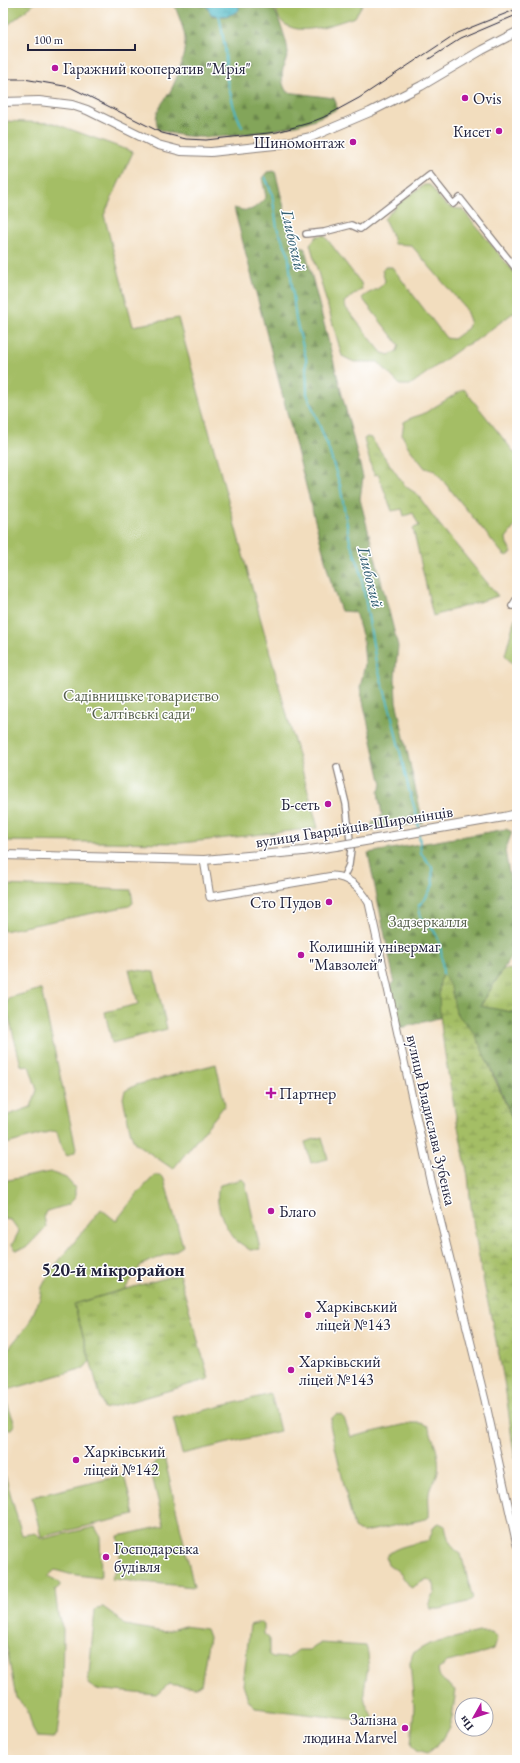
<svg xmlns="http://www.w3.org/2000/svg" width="520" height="1763" font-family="'EB Garamond',serif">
	<defs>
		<pattern id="grass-tufts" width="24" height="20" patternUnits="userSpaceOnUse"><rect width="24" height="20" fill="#a4be65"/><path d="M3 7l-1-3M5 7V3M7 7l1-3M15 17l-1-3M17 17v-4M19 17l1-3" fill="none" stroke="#859a54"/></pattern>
		<pattern id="forest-firs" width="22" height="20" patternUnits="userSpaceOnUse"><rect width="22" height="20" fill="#83a55a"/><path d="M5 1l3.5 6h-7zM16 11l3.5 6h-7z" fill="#6b864c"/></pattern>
		<pattern id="wetland-marsh" width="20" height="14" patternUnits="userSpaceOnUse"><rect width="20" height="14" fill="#a4be65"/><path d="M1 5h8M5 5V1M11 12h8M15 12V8" fill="none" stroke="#859a54"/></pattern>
		<pattern id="water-ripples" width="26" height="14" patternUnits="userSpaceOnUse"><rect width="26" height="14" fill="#49b7c4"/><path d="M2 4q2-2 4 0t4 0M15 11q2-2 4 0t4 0" fill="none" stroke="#3c94a0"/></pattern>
	</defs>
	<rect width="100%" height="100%" fill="#fff"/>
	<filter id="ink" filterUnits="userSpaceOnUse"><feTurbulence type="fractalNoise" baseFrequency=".025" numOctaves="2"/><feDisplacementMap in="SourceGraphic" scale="8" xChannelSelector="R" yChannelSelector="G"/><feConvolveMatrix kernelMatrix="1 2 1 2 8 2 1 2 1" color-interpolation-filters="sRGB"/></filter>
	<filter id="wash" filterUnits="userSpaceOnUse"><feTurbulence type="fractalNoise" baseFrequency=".012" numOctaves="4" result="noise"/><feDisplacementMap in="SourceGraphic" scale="16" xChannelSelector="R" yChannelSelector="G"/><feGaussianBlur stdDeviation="0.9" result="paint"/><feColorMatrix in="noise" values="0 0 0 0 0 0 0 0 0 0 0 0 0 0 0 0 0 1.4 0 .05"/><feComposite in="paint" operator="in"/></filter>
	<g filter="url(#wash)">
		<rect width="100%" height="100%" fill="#f2ddbe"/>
		<path fill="url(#grass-tufts)" stroke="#637050" d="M367 437 371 438 405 486 417 494 439 524 498 596 433 616 413 528 419 526 413 513 404 516 402 509 392 511 378 474 375 475 372 470 364 439Z
			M129 969 154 972 167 1029 112 1043 105 1012 138 1004Z
			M503 969 517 970V1013L480 1007Z
			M322 1137 328 1159 311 1163 305 1142Z
			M179 1274 209 1379 104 1409 74 1304Z"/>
		<path fill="url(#forest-firs)" stroke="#52644a" d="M174 3H205L211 14C222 17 229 17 238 10L239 3H271C277 14 288 41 288 54 288 56 286 59 285 62 281 72 281 84 287 92L334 98 336 103 337 109C308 125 278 130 246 134 215 138 187 140 158 129 152 111 163 104 171 90 177 79 185 55 185 42 186 32 177 13 174 3Z
			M275 171 292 240 305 249 363 477 360 499 398 646 395 678 396 701 423 823 372 831V823L382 815 378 792 382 785 360 688 365 664 363 638 355 612 341 611 332 586 234 208C251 213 253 210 266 197L262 178 267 172Z
			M506 829 512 832 505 851 517 917V947L480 1006 517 1013V1116H511L496 1079 457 1013 397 1029 389 993 394 980 368 853Z"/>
		<path fill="url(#wetland-marsh)" stroke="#637050" d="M443 974 451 988 456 1013 475 1034 517 1130V1465L514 1454C510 1428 508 1401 503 1375 490 1309 473 1243 468 1176 462 1144 428 994 443 974Z"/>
		<path fill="#a4be65" stroke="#637050" d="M3 3H35L3 29Z
			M275 3H363L355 17C335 23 294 41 279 18 277 14 276 7 275 3Z
			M3 121 53 123 133 152 104 215 133 326 178 318 318 828 181 843 3 841Z
			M424 185H430C441 200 444 208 462 209L517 276V315L513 313 475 341 464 346 410 385H400L378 362H354L342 356 310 244 317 236 324 235 361 283 362 289 344 302 346 308 382 353 389 355 397 351 399 345 362 298C369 291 381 290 385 281L382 270 386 267H392L446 338 453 339 468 328 470 321 465 308 411 245 394 244 392 235 384 219 398 204Z
			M464 389 517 456V526H515L506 538 507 544 512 553 507 556 503 554 435 471 425 468 409 448 402 435 404 422 411 418 423 414Z
			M515 618 517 621V670L505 655Z
			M3 885 131 890 133 903 129 906 3 931Z
			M41 989 76 1148 75 1152 67 1156 62 1149 57 1132 53 1131 3 1145V1117L31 1107 37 1090 29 1066 23 1067 21 1065 6 1006 8 998Z
			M216 1064 225 1105 173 1169 135 1143 131 1134 123 1098 125 1091 136 1085Z
			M50 1172 66 1178 75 1188V1198L68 1205 47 1211 44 1216 46 1227 26 1248 16 1250 12 1245 19 1231 11 1220 3 1219V1181Z
			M155 1175H160L164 1179 183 1246 175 1251 141 1265 125 1289 74 1304 90 1361 84 1368 11 1389H3V1355L28 1325 40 1298 42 1287 50 1272 101 1209 116 1221 137 1194Z
			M242 1179 245 1182 260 1249 250 1250C246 1247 241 1244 237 1241 225 1229 212 1202 220 1185Z
			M271 1394 280 1431 182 1454 173 1418Z
			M3 1400 6 1401 15 1424 11 1429 3 1430Z
			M336 1414 341 1415 344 1418 351 1437 411 1423H421L428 1426C434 1440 443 1464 436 1478 435 1482 431 1484 430 1489 427 1498 430 1507 429 1517L426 1519 364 1532 359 1531 354 1528 330 1425 332 1418Z
			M160 1460H165L194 1587 111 1579C121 1563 122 1555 118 1536L164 1526 150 1467Z
			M3 1474 5 1475 22 1535 36 1533 42 1539 95 1527 100 1536 101 1578 69 1574 55 1570 47 1577 60 1582V1586L55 1590 58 1615 63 1629 62 1695 57 1735 53 1738 37 1737 33 1730 27 1709 16 1698 3 1628Z
			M124 1475 134 1515 41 1537 32 1497Z
			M439 1523 445 1526C447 1537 451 1549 461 1554L473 1599 471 1601 440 1609H431C428 1602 430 1598 435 1593L434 1583 427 1579 411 1588 399 1572 388 1564 386 1557C393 1546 416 1544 429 1540L434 1526Z
			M103 1607C110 1612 120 1619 125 1625L164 1632 184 1626 206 1629 209 1637 201 1685 195 1688 169 1684 156 1695 95 1689 88 1684 95 1610 97 1608Z
			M260 1622 264 1625V1634L269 1638V1655L273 1657 288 1658 298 1650H309L316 1645 320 1643 366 1646C372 1660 365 1678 364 1693 364 1704 370 1711 374 1720L373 1722 255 1708 248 1699 243 1685 250 1625Z
			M479 1632H492L497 1639 493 1649 478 1655 447 1662 438 1670 440 1678 456 1690 452 1717 449 1727 439 1744 427 1754 416 1751 411 1745 414 1707 410 1663 413 1653 429 1644Z"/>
		<path fill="url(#water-ripples)" stroke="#366c80" d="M205 3H239V10C229 17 222 17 211 14Z"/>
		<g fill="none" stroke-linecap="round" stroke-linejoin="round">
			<path stroke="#49b7c4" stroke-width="2" d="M219 14 225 48 227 80 234 108 242 127
				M265 177 272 193 277 228 288 252 296 320 306 358 307 394 327 444 340 485 350 542 360 568 376 662 391 713 409 790 417 816 419 830
				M419 834 421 853 432 867 433 885 425 899 419 905C420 926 427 918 434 931 442 944 442 959 443 974"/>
		</g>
	</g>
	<g filter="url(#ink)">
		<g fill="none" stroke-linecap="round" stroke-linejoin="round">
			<g stroke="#8a807c" stroke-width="8">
				<path id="minor" d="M306 234 324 232 351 225 360 229 430 175 453 204 460 198 517 270
					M512 606 517 598
					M337 767 346 804 351 849 349 865 343 878"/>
			</g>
			<g stroke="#8a807c" stroke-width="9">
				<path id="tertiary" d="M204 860 210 897 333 876C350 877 361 889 369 903L430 1179 485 1400 517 1545"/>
			</g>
			<g stroke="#8a807c" stroke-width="10">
				<path id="secondary" d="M3 102 39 101 72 105 87 110 158 145 181 151 211 152 275 145 311 137 370 112 421 86 482 50 517 32
					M504 817 517 814
					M3 855 204 860 303 851 336 846"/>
			</g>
			<use href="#minor" stroke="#fff" stroke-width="5.5"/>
			<use href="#tertiary" stroke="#fff" stroke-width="7"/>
			<use href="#secondary" stroke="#fff" stroke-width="8"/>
			<path stroke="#22223b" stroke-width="1" d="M429 59 460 39 514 16
				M3 79H24L70 87 162 133 186 139 206 140 277 132 309 123 324 117 359 98 457 33 517 9"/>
			<g stroke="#8a807c" stroke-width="10" stroke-linecap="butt">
				<path id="secondary-bridge" d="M336 846 504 817"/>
			</g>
			<use href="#secondary-bridge" stroke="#fff" stroke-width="8"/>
		</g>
	</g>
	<g fill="#b5179e" stroke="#fff" stroke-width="1.5">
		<circle cx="55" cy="68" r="4"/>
		<circle cx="465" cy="98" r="4"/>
		<circle cx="499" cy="131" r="4"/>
		<circle cx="353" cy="142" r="4"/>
		<circle cx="328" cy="804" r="4"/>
		<circle cx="329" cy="902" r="4"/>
		<circle cx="301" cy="955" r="4"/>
		<path d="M269 1087h4v4h4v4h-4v4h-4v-4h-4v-4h4z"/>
		<circle cx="271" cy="1211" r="4"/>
		<circle cx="308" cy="1315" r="4"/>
		<circle cx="291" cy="1370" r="4"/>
		<circle cx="76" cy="1460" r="4"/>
		<circle cx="106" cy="1557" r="4"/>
		<circle cx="405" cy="1728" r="4"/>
	</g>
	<g text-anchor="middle" stroke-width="3" stroke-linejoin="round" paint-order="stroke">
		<g font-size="16" fill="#22223b" stroke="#fff" text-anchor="start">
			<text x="63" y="74">Гаражний кооператив "Мрія"</text>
			<text x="473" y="104">Ovis</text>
			<text x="491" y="137" text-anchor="end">Кисет</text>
			<text x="345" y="148" text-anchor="end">Шиномонтаж</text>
			<text x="320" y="810" text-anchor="end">Б-сеть</text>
			<text x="321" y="908" text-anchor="end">Сто Пудов</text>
			<text x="309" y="952">Колишній універмаг<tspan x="309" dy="18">"Мавзолей"</tspan></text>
			<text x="279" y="1099">Партнер</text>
			<text x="279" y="1217">Благо</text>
			<text x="316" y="1312">Харківський<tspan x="316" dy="18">ліцей №143</tspan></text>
			<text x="299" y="1367">Харківьский<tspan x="299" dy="18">ліцей №143</tspan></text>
			<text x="84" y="1457">Харківський<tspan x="84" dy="18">ліцей №142</tspan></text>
			<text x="114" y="1554">Господарська<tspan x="114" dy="18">будівля</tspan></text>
			<text x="397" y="1725" text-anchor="end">Залізна<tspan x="397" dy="18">людина Marvel</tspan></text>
		</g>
		<g font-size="16" fill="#56604c" stroke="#fff">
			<text x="141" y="701">Садівницьке товариство<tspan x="141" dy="18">"Салтівські сади"</tspan></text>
			<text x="428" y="927">Задзеркалля</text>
		</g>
		<g font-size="16" fill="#22223b" stroke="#fff">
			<text transform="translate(354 826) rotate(-9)" y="6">вулиця Гвардійців-Широнінців</text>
			<text transform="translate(432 1120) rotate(77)" y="6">вулиця Владислава Зубенка</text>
		</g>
		<g font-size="17" font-style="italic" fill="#325e72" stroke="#fff">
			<text transform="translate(294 240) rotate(77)" y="6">Глибокий</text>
			<text transform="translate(371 577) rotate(76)" y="6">Глибокий</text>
		</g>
		<g font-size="18" font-weight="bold" fill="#22223b" stroke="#fff">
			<text x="113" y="1276">520-й мікрорайон</text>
		</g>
	</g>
	<rect width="520" height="1763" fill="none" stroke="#fff" stroke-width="16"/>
	<g transform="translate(474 1717) rotate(231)"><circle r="19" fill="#ffffff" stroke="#a7a7b1"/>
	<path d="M0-3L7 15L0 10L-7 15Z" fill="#b5179e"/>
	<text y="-6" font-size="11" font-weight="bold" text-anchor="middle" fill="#22223b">Пн</text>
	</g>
	<path d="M28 44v6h107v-6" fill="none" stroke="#22223b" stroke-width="2"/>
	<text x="34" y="44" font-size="12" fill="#22223b" stroke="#ffffff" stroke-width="3" paint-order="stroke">100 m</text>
</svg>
